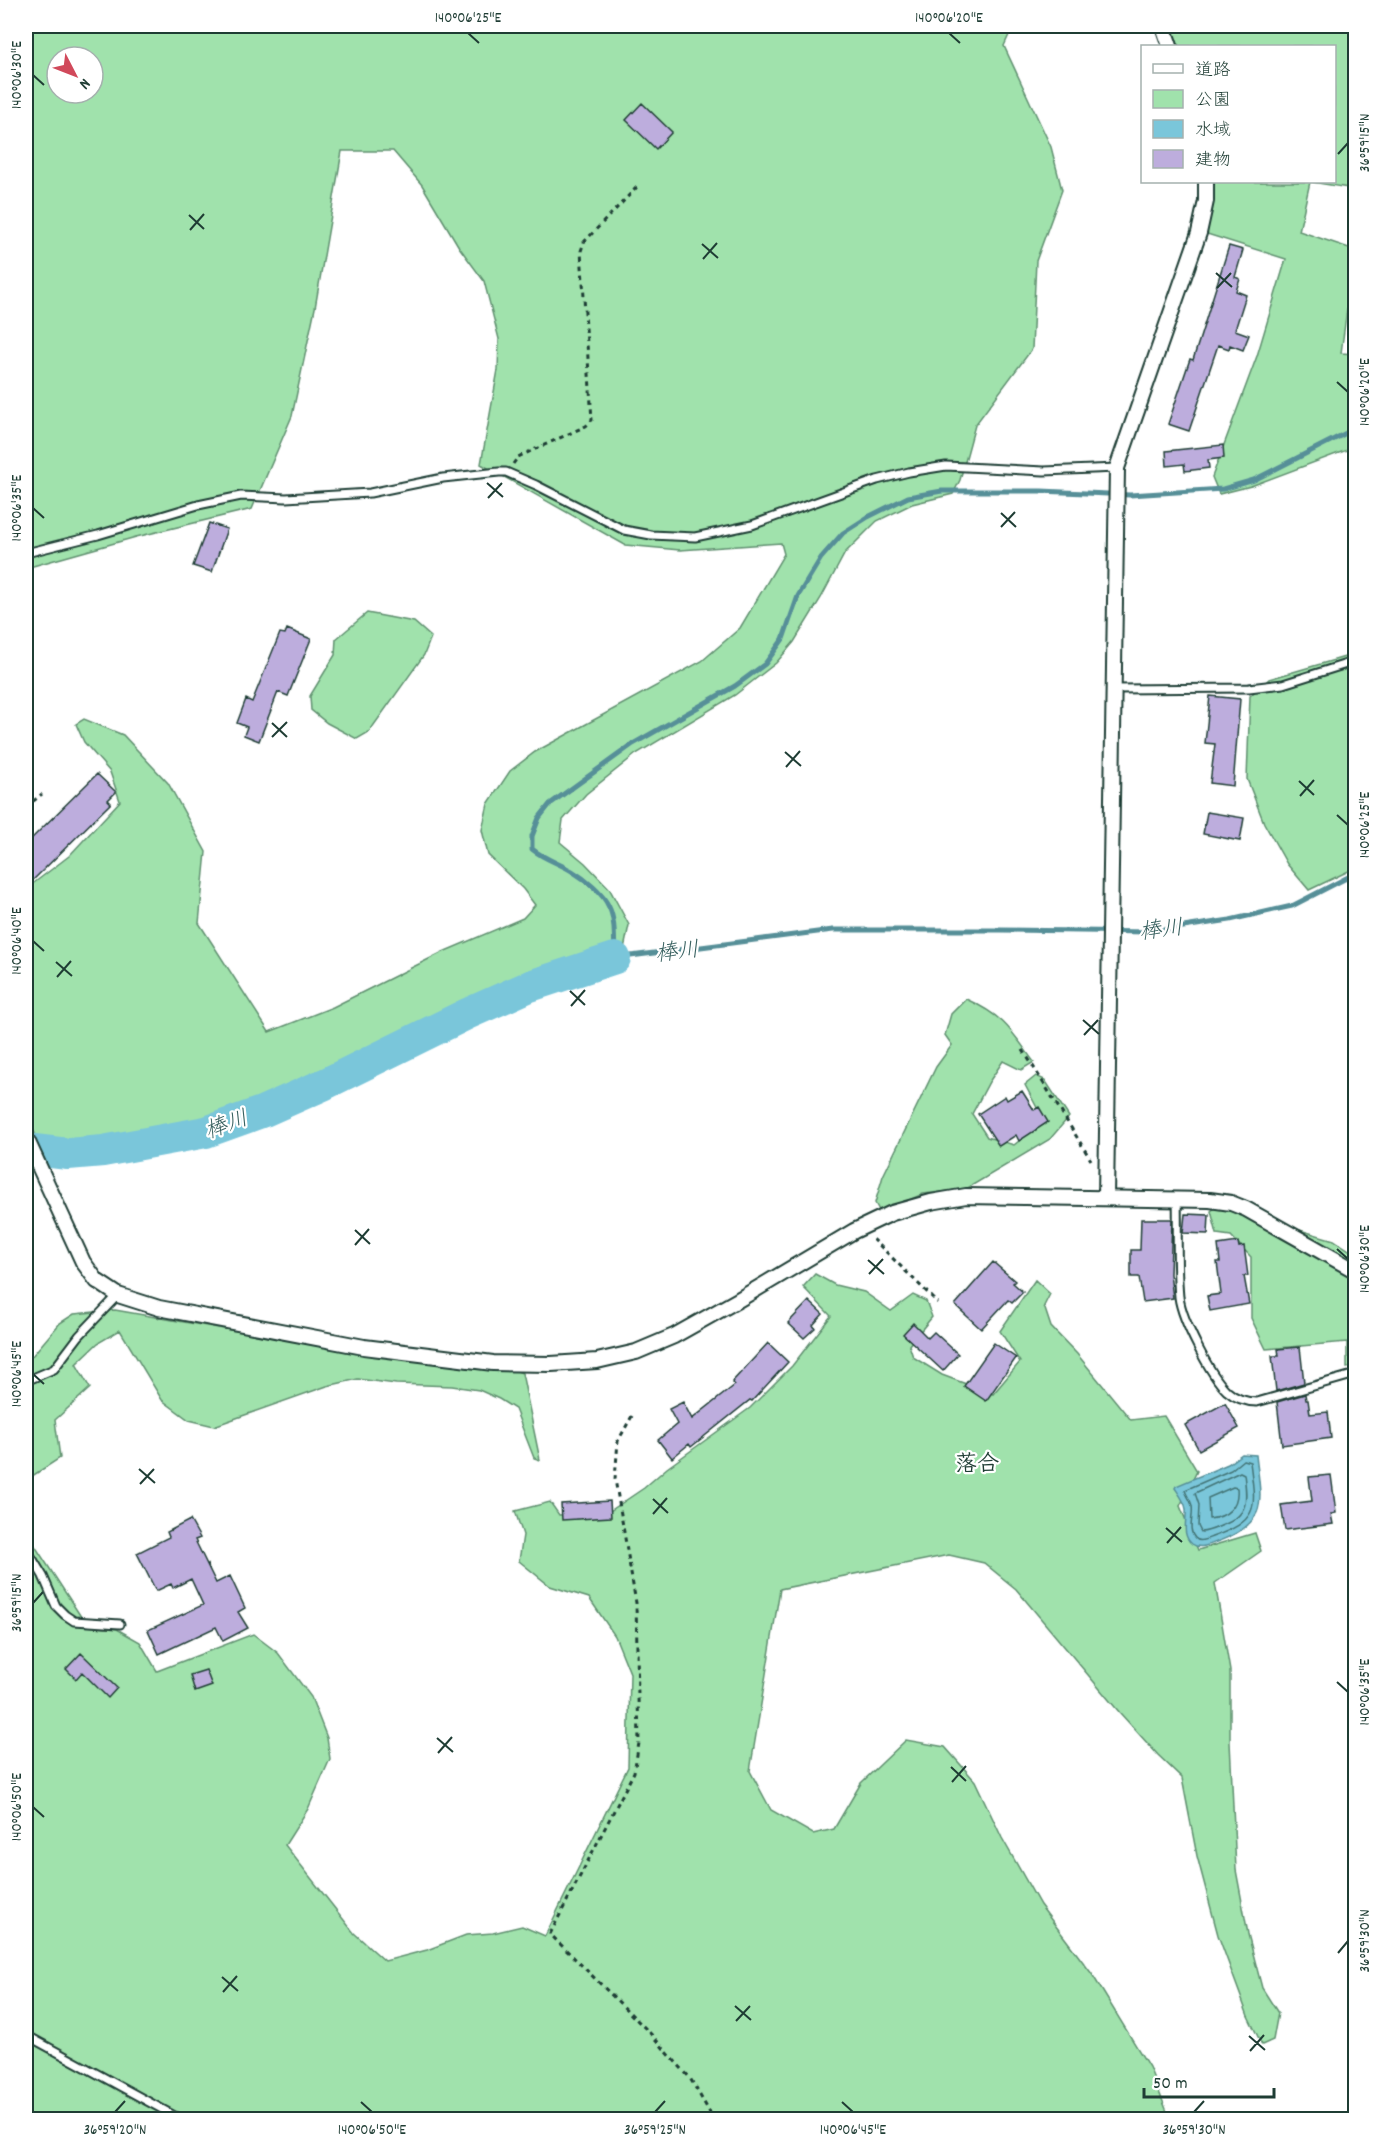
<svg xmlns="http://www.w3.org/2000/svg" width="1381" height="2145" font-family="Dekko,'Klee One',sans-serif">
	<rect width="100%" height="100%" fill="#fff"/>
	<filter id="ink" filterUnits="userSpaceOnUse"><feTurbulence type="fractalNoise" baseFrequency=".0167" numOctaves="2"/><feDisplacementMap in="SourceGraphic" scale="12" xChannelSelector="R" yChannelSelector="G"/><feConvolveMatrix kernelMatrix="1 2 1 2 8 2 1 2 1" color-interpolation-filters="sRGB"/></filter>
	<g filter="url(#ink)">
		<path fill="#a0e2ac" stroke="#609070" stroke-width="1.5" fill-rule="evenodd" d="M26 26H1013L1004 46 1051 147 1062 190 1036 261 1032 349 975 425 960 480 953 494 912 504 877 521 845 553 821 598 794 642 776 663 735 695 636 754 586 794 563 820 560 842 585 863 609 888 629 925 624 949 616 963 534 993 474 1020 314 1101 263 1121 153 1148 69 1162 50 1164 26 1115V889L69 856 120 801 110 772 84 742 76 724 84 719 123 735 168 783 206 852 199 923 269 1032 333 1007 443 952 523 918 535 905 523 889 488 855 482 830 488 804 510 771 535 752 702 661 740 628 784 554 781 543 680 550 625 545 481 464 498 370 499 339 484 281 459 247 422 185 393 151H342L315 308 292 416 252 509 136 537 26 568ZM57 57H93V93H57Z
			M1171 26H1355V189L1312 182H1334V46H1178Z
			M1213 182H1310L1299 231 1355 250 1341 353 1355 354V447L1251 486 1219 494 1212 477 1257 356 1286 259 1207 234Z
			M367 613 414 622 431 637 424 655 369 732 357 739 327 723 311 710 310 696 335 655 336 639Z
			M1355 654V868L1309 890 1287 864 1264 823 1247 779 1250 696 1269 679Z
			M966 999C1004 1016 1011 1030 1034 1062L1021 1070 1003 1061 989 1082 972 1114 987 1137 1014 1145 1044 1121 1025 1085 1036 1076 1045 1080 1069 1117 1050 1139 966 1189 923 1194 880 1212 875 1203 883 1176 936 1067 952 1045 945 1035 951 1014Z
			M1218 1206 1334 1240 1355 1254V1367L1347 1368V1342L1266 1349 1251 1318V1257L1231 1236 1217 1234 1211 1211Z
			M815 1274 835 1285 864 1292 891 1311 913 1295 926 1301 932 1317 909 1345 913 1357 942 1375 993 1394 1020 1362 1000 1331 1035 1280 1050 1294 1044 1306 1051 1327 1077 1354 1131 1420 1164 1416 1197 1471 1180 1506 1198 1550 1255 1533 1261 1551 1215 1583 1230 1671V1742L1236 1870 1248 1934 1262 1988 1278 2013 1273 2040 1262 2045 1248 2016 1218 1935 1197 1856 1182 1778 1158 1755 1120 1713 1016 1589 984 1563 949 1555 780 1589 750 1771 771 1810 813 1834 834 1829 861 1783 906 1740 945 1747 975 1781 1002 1838 1040 1905 1092 1974 1149 2067 1170 2119H26V1532L87 1626 117 1629 140 1642 157 1671 253 1634 278 1653 311 1697 327 1738 330 1759 308 1809 285 1845 354 1933 385 1961 427 1950 466 1935 493 1933 522 1926 545 1936 628 1767 630 1673 615 1636 589 1598 550 1586 519 1561 523 1535 515 1511 550 1502 559 1515 607 1513 644 1488 667 1468 750 1408 792 1366 831 1316 803 1287Z
			M115 1310 281 1339 512 1369 522 1373 540 1460 534 1458 515 1409 499 1399 479 1390 452 1386 396 1384 358 1379 327 1386 214 1426 189 1420 162 1400 120 1330 98 1343 76 1364 90 1388 55 1420 60 1458 26 1480V1363L60 1323 74 1314Z"/>
		<path fill="#7ac6da" stroke="#568f98" stroke-width="1.5" d="M1242 1454 1256 1455C1261 1501 1270 1522 1219 1541 1211 1544 1200 1550 1192 1544 1181 1535 1187 1521 1186 1509 1185 1502 1179 1494 1175 1488L1176 1486 1228 1464Z"/>
		<g fill="none" stroke-linecap="round" stroke-linejoin="round">
			<path stroke="#437476" stroke-width="1.5" d="M1243 1460 1250 1462C1256 1509 1260 1520 1212 1537 1207 1539 1199 1543 1195 1538 1187 1529 1194 1517 1192 1506 1191 1500 1186 1495 1185 1490L1231 1470Z
				M1240 1472 1244 1474C1247 1498 1250 1515 1223 1525 1216 1528 1208 1532 1201 1532L1198 1526 1199 1505 1195 1493Z
				M1233 1487 1237 1488C1239 1507 1227 1517 1209 1519L1208 1498Z"/>
			<path stroke="#568f98" stroke-width="5" d="M1356 428 1254 480 1223 489 1130 495 1041 491H942L908 497 868 517 843 533 821 558 798 596 783 639 765 664 735 686 633 744 550 804 539 818 532 836V849C544 859 559 863 572 871 585 879 603 893 609 907 616 921 614 942 615 958L833 930H1000L1150 932 1230 920 1292 906 1356 873"/>
			<path stroke="#7ac6da" stroke-width="32" d="M26 1149 68 1154 103 1151 206 1132 264 1111 325 1084 467 1014 530 986 615 958"/>
		</g>
		<path fill="#bdaddd" stroke="#1f3d34" stroke-width="1.5" d="M642 103 672 132 656 149 626 120Z
			M1229 246 1243 250 1235 277 1240 279 1236 291 1246 295 1235 330 1249 335 1243 350 1230 345 1229 349 1218 345 1189 431 1168 424 1190 359 1193 360Z
			M1223 445 1224 458 1208 460 1209 468 1185 471 1184 464 1167 466 1166 451Z
			M209 523 227 529 212 572 193 566Z
			M287 629 311 639 288 696 278 692 259 741 244 735 247 727 237 723 246 699 252 702 280 633 285 634Z
			M1210 696 1240 699 1233 786 1210 783 1215 744 1205 743Z
			M97 774 116 792 108 800 111 803 26 887V844Z
			M1207 812 1244 818 1240 841 1203 834Z
			M1022 1091 1034 1110 1039 1107 1048 1122 1019 1141 1016 1135 999 1146 978 1114 1005 1096 1007 1100Z
			M1185 1214 1209 1215 1208 1234 1183 1233Z
			M1141 1219H1172L1170 1274 1173 1298 1143 1302 1139 1277H1131V1250H1140Z
			M1238 1242 1239 1247 1244 1246 1248 1276H1244L1249 1304 1210 1311 1207 1296 1221 1294 1217 1262H1220L1218 1245Z
			M993 1262 1015 1281 1013 1283 1023 1292 1012 1303 1008 1300 981 1329 955 1305Z
			M809 1301 823 1314 813 1325 815 1328 804 1338 788 1323Z
			M913 1323 928 1338 934 1332 958 1354 943 1371 903 1334Z
			M768 1343 788 1362 752 1401 750 1400 691 1447 689 1444 672 1458 658 1440 677 1424 669 1409 683 1402 692 1419 735 1385 732 1382Z
			M994 1343 1016 1358 986 1401 964 1386Z
			M1300 1347 1304 1383 1276 1391 1272 1356H1279L1278 1349Z
			M1305 1394 1306 1400H1308L1310 1414 1328 1412 1331 1438 1282 1445 1277 1402Z
			M1225 1403 1239 1428 1199 1450 1185 1425Z
			M1331 1475 1336 1513 1331 1514 1333 1524 1285 1530 1281 1505 1312 1501 1309 1477Z
			M610 1501 611 1517 562 1520 561 1504Z
			M190 1520 200 1538 195 1540 216 1583 230 1576 245 1608 238 1612 248 1628 223 1641 216 1627 159 1654 148 1630 203 1605 191 1579 173 1588 171 1584 156 1591 137 1553 169 1537 167 1532Z
			M81 1653 117 1688 108 1698 82 1672 76 1679 66 1669Z
			M206 1670 212 1686 195 1692 190 1675Z"/>
		<g fill="none" stroke-linecap="round" stroke-linejoin="round">
			<g stroke="#1f3d34" stroke-width="11">
				<path id="lane" d="M26 553 98 535 198 505 241 496 286 498 370 493 443 478 499 472H506L536 485 624 530 651 535 695 537 752 525 877 480 909 472 946 466 1044 471 1117 468
					M1115 689 1249 688 1283 684 1356 661
					M1177 1199C1178 1231 1176 1265 1179 1297 1182 1320 1210 1375 1227 1391 1236 1399 1245 1402 1257 1402L1356 1374
					M26 1381 54 1369 79 1336 118 1295
					M26 1548 43 1576 56 1606 65 1615 74 1621 120 1624
					M26 2035 182 2120"/>
			</g>
			<g stroke="#1f3d34" stroke-width="18">
				<path id="street" d="M1163 26 1170 46
					M26 1138 83 1262 97 1281 118 1295 159 1308 364 1347 493 1363 551 1364 597 1361 636 1352 674 1336 738 1300 854 1231 892 1213 931 1202 966 1196 1210 1200 1231 1203 1246 1209 1356 1271
					M1106 1198 1117 468 1199 233 1206 201V182"/>
			</g>
			<path stroke="#1f3d34" stroke-width="3" stroke-dasharray="4.5 4.5" stroke-linecap="butt" d="M513 464 518 457 586 426 592 420 581 251 584 242 638 186
				M26 807 42 794
				M1023 1050 1091 1160
				M873 1239 938 1303
				M632 1416 618 1441 615 1479 636 1603 639 1743 634 1772 550 1934 649 2032 690 2078 714 2120"/>
			<use href="#lane" stroke="#fff" stroke-width="7"/>
			<use href="#street" stroke="#fff" stroke-width="14"/>
		</g>
	</g>
	<path fill="none" stroke="#1f3d34" stroke-width="2" d="M468 33 479 43M949 33 960 43M33 75 44 85M1338 154 1348 143M189 215 204 229M190 230 204 214M702 244 718 258M703 259 717 243M1216 273 1232 287M1217 288 1231 273M1337 382 1348 392M487 483 503 497M488 498 502 483M33 508 44 518M1001 513 1016 527M1001 527 1015 512M272 723 287 737M272 737 287 722M785 752 801 766M786 767 800 751M1299 781 1314 795M1300 796 1314 780M1337 815 1348 825M33 941 44 951M56 962 72 976M57 977 71 961M570 991 585 1005M571 1006 585 990M1083 1020 1099 1034M1084 1035 1098 1020M355 1230 370 1244M355 1245 369 1229M1337 1249 1348 1259M868 1260 884 1274M869 1274 883 1259M33 1374 44 1384M139 1469 155 1483M140 1484 154 1469M653 1499 668 1513M653 1514 667 1498M1166 1528 1182 1542M1167 1543 1181 1527M33 1603 43 1592M1337 1682 1348 1692M437 1738 453 1752M438 1753 452 1737M951 1767 966 1781M952 1782 966 1766M33 1807 44 1817M1338 1953 1348 1941M222 1977 238 1991M223 1992 237 1976M735 2006 751 2020M736 2021 750 2006M1249 2036 1265 2050M1250 2051 1264 2035M361 2102 372 2112M842 2102 853 2112M115 2112 125 2101M655 2112 665 2101M1194 2112 1204 2101"/>
	<g text-anchor="middle" stroke-width="4.5" stroke-linejoin="round" paint-order="stroke">
		<g font-size="22" font-style="italic" fill="#365f5e" stroke="#fff">
			<text transform="translate(1161 928) rotate(-7)" y="8">棒川</text>
			<text transform="translate(677 950) rotate(-7)" y="8">棒川</text>
			<text transform="translate(226 1123) rotate(-20)" y="8">棒川</text>
		</g>
		<g font-size="22" font-weight="bold" fill="#1f3d34" stroke="#fff">
			<text x="977" y="1470">落合</text>
		</g>
	</g>
	<rect width="1381" height="2145" fill="none" stroke="#fff" stroke-width="66"/>
	<rect x="1141" y="45" width="195" height="138" fill="#ffffff" stroke="#a5b1ae" stroke-width="1.5"/>
	<rect x="1153" y="64" width="30" height="9" fill="#ffffff" stroke="#a5b1ae" stroke-width="1.5"/>
	<text x="1195" y="75" font-size="18" fill="#1f3d34">道路</text>
	<rect x="1153" y="90" width="30" height="18" fill="#a0e2ac" stroke="#a5b1ae" stroke-width="1.5"/>
	<text x="1195" y="105" font-size="18" fill="#1f3d34">公園</text>
	<rect x="1153" y="120" width="30" height="18" fill="#7ac6da" stroke="#a5b1ae" stroke-width="1.5"/>
	<text x="1195" y="135" font-size="18" fill="#1f3d34">水域</text>
	<rect x="1153" y="150" width="30" height="18" fill="#bdaddd" stroke="#a5b1ae" stroke-width="1.5"/>
	<text x="1195" y="165" font-size="18" fill="#1f3d34">建物</text>
	<g transform="translate(75 75) rotate(132)"><circle r="28" fill="#ffffff" stroke="#a5b1ae" stroke-width="1.5"/>
	<path d="M0-4.5L10 22L0 15L-10 22Z" fill="#d1495b"/>
	<text y="-9" font-size="16" font-weight="bold" text-anchor="middle" fill="#1f3d34">N</text>
	</g>
	<path d="M1144 2088v9h130v-9" fill="none" stroke="#1f3d34" stroke-width="3"/>
	<text x="1153" y="2088" font-size="18" fill="#1f3d34" stroke="#ffffff" stroke-width="4.5" paint-order="stroke">50 m</text>
	<rect x="33" y="33" width="1315" height="2079" fill="none" stroke="#1f3d34" stroke-width="2"/>
	<g font-size="15" text-anchor="middle" fill="#1f3d34">
		<text x="468" y="22">140°06'25"E</text>
		<text x="949" y="22">140°06'20"E</text>
		<text transform="translate(16 75) rotate(-90)" y="5">140°06'30"E</text>
		<text transform="translate(1364 143) rotate(-90)" y="5">36°59'15"N</text>
		<text transform="translate(1364 392) rotate(-90)" y="5">140°06'20"E</text>
		<text transform="translate(16 508) rotate(-90)" y="5">140°06'35"E</text>
		<text transform="translate(1364 825) rotate(-90)" y="5">140°06'25"E</text>
		<text transform="translate(16 941) rotate(-90)" y="5">140°06'40"E</text>
		<text transform="translate(1364 1259) rotate(-90)" y="5">140°06'30"E</text>
		<text transform="translate(16 1374) rotate(-90)" y="5">140°06'45"E</text>
		<text transform="translate(16 1603) rotate(-90)" y="5">36°59'15"N</text>
		<text transform="translate(1364 1692) rotate(-90)" y="5">140°06'35"E</text>
		<text transform="translate(16 1807) rotate(-90)" y="5">140°06'50"E</text>
		<text transform="translate(1364 1941) rotate(-90)" y="5">36°59'30"N</text>
		<text x="115" y="2134">36°59'20"N</text>
		<text x="372" y="2134">140°06'50"E</text>
		<text x="655" y="2134">36°59'25"N</text>
		<text x="853" y="2134">140°06'45"E</text>
		<text x="1194" y="2134">36°59'30"N</text>
	</g>
</svg>
